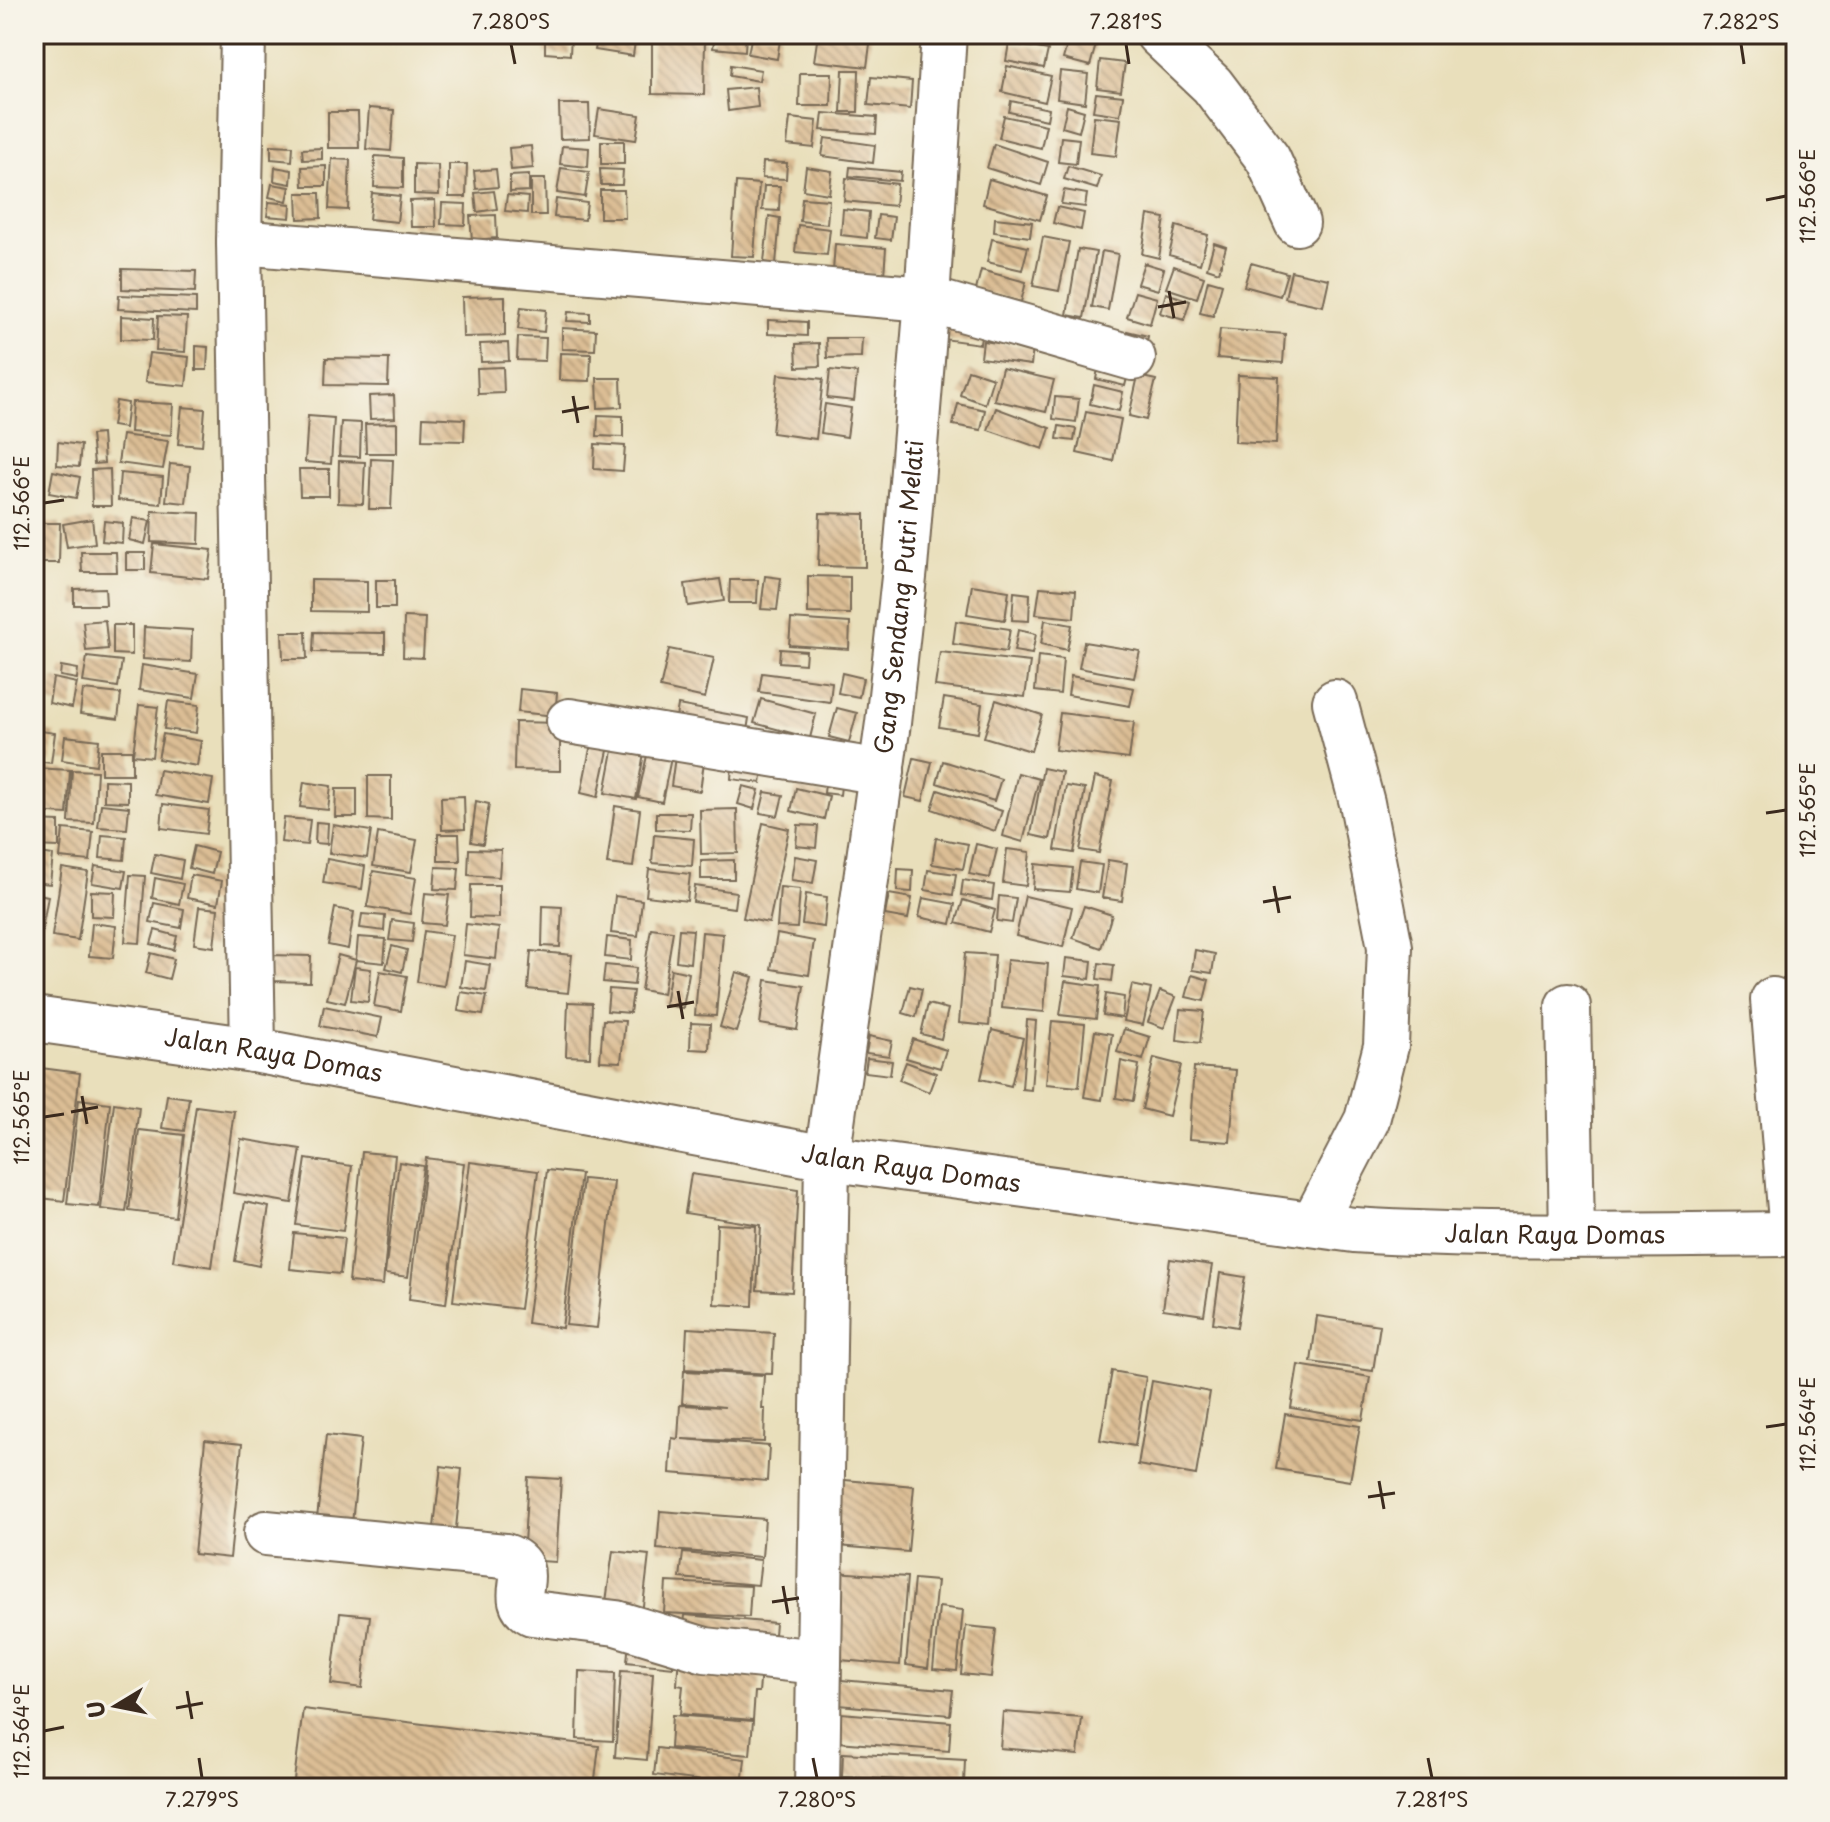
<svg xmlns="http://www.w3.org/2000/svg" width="1830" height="1822" font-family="'Playpen Sans',sans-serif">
	<defs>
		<pattern id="building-back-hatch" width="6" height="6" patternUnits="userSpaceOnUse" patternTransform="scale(2)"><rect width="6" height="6" fill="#dbbd94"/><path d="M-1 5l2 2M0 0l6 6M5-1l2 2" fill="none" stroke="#b39a78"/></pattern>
	</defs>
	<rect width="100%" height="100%" fill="#f7f3e8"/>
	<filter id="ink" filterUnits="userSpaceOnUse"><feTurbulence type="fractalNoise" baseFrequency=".0125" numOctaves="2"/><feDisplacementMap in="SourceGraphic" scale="16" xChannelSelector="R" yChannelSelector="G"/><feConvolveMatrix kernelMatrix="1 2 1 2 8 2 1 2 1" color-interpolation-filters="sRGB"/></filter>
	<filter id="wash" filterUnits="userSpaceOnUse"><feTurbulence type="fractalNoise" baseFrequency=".006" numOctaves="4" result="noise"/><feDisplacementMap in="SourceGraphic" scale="32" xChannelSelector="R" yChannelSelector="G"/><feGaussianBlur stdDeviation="1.8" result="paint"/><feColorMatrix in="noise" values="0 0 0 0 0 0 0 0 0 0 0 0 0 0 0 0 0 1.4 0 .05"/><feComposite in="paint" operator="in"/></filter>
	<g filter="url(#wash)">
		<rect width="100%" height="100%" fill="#e9dfbb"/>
		<g id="blocks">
			<path fill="url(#building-back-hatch)" d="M545 34H571L570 55 545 53Z
				M598 34H636L633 56 595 50Z
				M715 34H746L745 51 713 48Z
				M752 34H781L777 59 748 54Z
				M818 34H849L871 37 867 67 814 61Z
				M1032 34H1063L1062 40 1032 36Z
				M1070 34H1099L1090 66 1063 59Z
				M652 36 705 37 704 95 652 94Z
				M1009 43 1048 50 1044 68 1006 61Z
				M1100 60 1125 63 1121 91 1097 88Z
				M731 65 761 70 759 81 730 76Z
				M1007 66 1051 76 1045 102 1002 92Z
				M843 70H859L858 112H841Z
				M1060 71 1088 74 1085 103 1057 99Z
				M800 73H832L831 106H799Z
				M871 77 912 81 910 109 868 105Z
				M756 87 758 107 728 111 726 90Z
				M1096 93 1123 96 1120 115 1093 111Z
				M1011 101 1049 109 1047 120 1009 112Z
				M559 104H589L590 138 560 139Z
				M1067 106 1084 111 1079 132 1062 127Z
				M369 108 394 110 391 151 366 149Z
				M599 109 640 115 636 140 595 134Z
				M328 112H358L359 148H328Z
				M823 113 877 117 876 134 821 130Z
				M1004 116 1046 125 1041 148 999 138Z
				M1094 116 1121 119 1116 156 1090 153Z
				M790 118 817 121 814 148 787 145Z
				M1061 137 1079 139 1076 164 1058 162Z
				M825 138 875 145 873 163 822 156Z
				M601 141H624V164H601Z
				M994 144 1048 162 1041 185 987 168Z
				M271 145 293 146 292 161 271 159Z
				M531 146 533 168 511 170 509 148Z
				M562 146 589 148 588 167 560 164Z
				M322 148V159L303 160 302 149Z
				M375 156 403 158V188L374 187Z
				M332 159 350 160 348 210 329 209Z
				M763 162 787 163 786 179 762 178Z
				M414 164 438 165 439 195 414 194Z
				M449 164H467L466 197H449Z
				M326 166V186H303L302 167Z
				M1068 166 1101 176 1097 189 1064 179Z
				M275 167 292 170 291 184 274 181Z
				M806 167 832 171 829 194 803 190Z
				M850 167 901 172 900 181 849 176Z
				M561 168 589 172 585 197 557 193Z
				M496 169 498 187 476 189 474 171Z
				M600 169 623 170 622 185H601Z
				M529 175V191L510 192V176Z
				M846 178 897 184 895 206 844 201Z
				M531 179H545L546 215H531Z
				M989 179 1047 196 1040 220 983 204Z
				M736 182 759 184 754 257 731 256Z
				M272 184 290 187 287 201 269 197Z
				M764 186H780L779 211 762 210Z
				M600 190H624L625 218H600Z
				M1064 190 1087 194 1085 207 1061 204Z
				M494 191 497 209 477 212 475 193Z
				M297 193H320L321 218 298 219Z
				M372 193 400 196 397 222 369 219Z
				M507 195 528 197 527 213 505 211Z
				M802 198 829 200 827 224 800 221Z
				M556 199 587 203 585 220 554 217Z
				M435 200 436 227H411L410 201Z
				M269 202 291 204 290 218 267 216Z
				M442 203 466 204 465 225 441 224Z
				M1057 207 1084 213 1081 230 1053 223Z
				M843 209 869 212 867 238 841 235Z
				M496 215 497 238 472 240 470 216Z
				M878 215 894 217 891 240 875 238Z
				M1148 215 1165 218 1159 258 1142 254Z
				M769 216 780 218 776 264 764 262Z
				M995 218 1032 222 1030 237 994 232Z
				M798 225 830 229 827 255 795 252Z
				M1176 226 1208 235 1200 264 1169 255Z
				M1043 237 1069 242 1059 291 1033 286Z
				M992 239 1028 247 1022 270 987 262Z
				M1214 243 1226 247 1219 272 1207 268Z
				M835 244 886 248 884 275 833 271Z
				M1078 249 1096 252 1084 318 1067 315Z
				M1102 251 1118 254 1108 310 1092 307Z
				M1144 263 1164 269 1158 290 1137 284Z
				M1251 263 1287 273 1280 296 1244 286Z
				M1174 266 1204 277 1197 298 1166 288Z
				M122 269 196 271 195 292 122 289Z
				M981 270 1026 282 1021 302 976 290Z
				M1291 271 1329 279 1323 306 1285 298Z
				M1208 280 1222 284 1213 316 1200 313Z
				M1135 292 1157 298 1150 324 1127 317Z
				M1166 293 1190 301 1184 320 1160 313Z
				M119 295 196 298V313L118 309Z
				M505 296V336L463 337 462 297Z
				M521 307 546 310 544 332 518 329Z
				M568 312 590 313V322L567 321Z
				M947 312 984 317 980 344 943 339Z
				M121 316 154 318 153 340 121 339Z
				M158 316 187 317 185 352 156 350Z
				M768 320 807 322V336L768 334Z
				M562 328 596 330 595 350 562 349Z
				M1220 329 1285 334 1283 363 1217 358Z
				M1127 331 1148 336 1144 356 1122 351Z
				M518 337 546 338 545 361 517 360Z
				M826 338H862L861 357 827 358Z
				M983 341 1033 348 1031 365 981 358Z
				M508 343 509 361 481 362 480 344Z
				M819 343 820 366 797 367 796 344Z
				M196 346 208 347 207 370H196Z
				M149 353 189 357 186 386 145 382Z
				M560 353 591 354 590 381 559 380Z
				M326 358 389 359 388 386 325 385Z
				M1100 359 1130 366 1125 386 1096 379Z
				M503 367 504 393 478 394 477 368Z
				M1002 368 1054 380 1046 412 994 400Z
				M830 370 857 373 854 401 827 398Z
				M968 370 993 378 985 404 960 395Z
				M778 374 823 379 816 439 772 433Z
				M1238 375 1279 377 1276 444 1235 442Z
				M1138 376 1156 380 1146 420 1129 416Z
				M597 378H621L622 407 598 408Z
				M1094 385 1123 392 1119 411 1090 404Z
				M394 395 395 418 370 419 369 396Z
				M1055 397 1079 399 1076 422 1053 419Z
				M116 401 128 403 125 428 112 426Z
				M132 402 173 404 171 435 130 432Z
				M825 404 851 408 847 437 821 433Z
				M958 404 985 410 981 430 953 425Z
				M182 407 205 409 202 446 178 444Z
				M996 408 1050 428 1043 449 988 430Z
				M1086 412 1121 419 1113 461 1077 453Z
				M598 415 623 416V437L597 436Z
				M308 416 334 418 331 464 305 462Z
				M423 417 465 419 464 441 422 440Z
				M341 422 361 423 360 457 339 456Z
				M397 423V453H366L365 424Z
				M1059 426 1076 429 1074 441 1057 439Z
				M102 434 104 463 94 464 91 435Z
				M122 435 168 441 163 469 118 463Z
				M58 442 81 445 79 467 57 465Z
				M595 444 625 446 623 471 594 469Z
				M371 459 393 460 391 509H369Z
				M339 461 365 462 363 504 338 503Z
				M170 464 190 466 186 503 166 501Z
				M110 469 111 506H92L91 470Z
				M299 469H329V496H300Z
				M53 471 80 477 76 498 49 493Z
				M120 473 163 477 161 504 118 500Z
				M152 511 200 513 199 544 151 542Z
				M820 513 865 514V567L818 566Z
				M133 518 150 521 145 544 129 540Z
				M92 519 95 543 67 547 63 524Z
				M104 521 123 523 122 543 102 541Z
				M42 523H60L59 563H41Z
				M154 544 212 550 208 579 151 573Z
				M81 552H116L117 572H82Z
				M126 553H145V570H126Z
				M765 576 781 578 777 610 761 609Z
				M808 576 850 577V614L808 613Z
				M720 579 724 601 688 606 685 584Z
				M311 580 367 581V612L311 611Z
				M376 580H395V608H376Z
				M730 580H758L757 603H729Z
				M972 585 1009 591 1005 620 967 614Z
				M1040 587 1076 590 1074 618 1036 614Z
				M105 588 106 605H74V589Z
				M1014 592 1030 594 1029 621 1012 620Z
				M404 617 425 618 423 658 403 657Z
				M791 619 850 623 849 649 789 645Z
				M105 620 108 649 86 651 83 622Z
				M1045 620 1072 625 1067 650 1041 644Z
				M956 621 1010 629 1006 652 953 644Z
				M113 625H132V655L113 654Z
				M144 627 192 630 191 662 143 659Z
				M1018 630 1036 634 1032 654 1014 651Z
				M282 632H306L307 659H283Z
				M314 632 385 633V653L313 652Z
				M1084 642 1140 651 1134 678 1079 668Z
				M669 649 714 658 705 698 660 688Z
				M780 649 806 651 805 664 779 662Z
				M940 652 1030 662 1025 697 935 686Z
				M1038 656 1063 659 1060 694 1035 691Z
				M87 657 122 661 118 687 83 682Z
				M142 665 198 674 194 698 139 690Z
				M61 666 78 669 77 679 60 676Z
				M762 673 832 682 830 702 759 692Z
				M842 673 863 678 859 697 838 693Z
				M1071 676 1134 688 1130 706 1068 695Z
				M53 678 77 683 72 708 49 703Z
				M520 689 557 693 555 716 518 712Z
				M83 690 121 694 118 719 80 714Z
				M944 698 982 704 978 733 939 727Z
				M761 699 816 714 810 738 754 723Z
				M996 700 1042 715 1031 751 984 737Z
				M168 701 199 705 196 733 164 729Z
				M139 705 158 707 152 757 133 755Z
				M678 705 749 718 745 744 674 730Z
				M837 708 857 713 849 742 829 737Z
				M1060 713 1134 722 1129 759 1055 750Z
				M515 722 560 723V771L514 770Z
				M594 729 612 732 598 797 581 793Z
				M34 730 55 733 51 763 34 761Z
				M163 734 201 741 197 766 158 759Z
				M616 735 646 741 636 799 605 793Z
				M65 736 99 740 96 765 62 760Z
				M651 737 674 743 662 802 638 797Z
				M677 742 706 747 700 791 671 786Z
				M101 750H132V774H101Z
				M914 758 932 762 923 801 905 797Z
				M943 761 1001 779 994 801 937 783Z
				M732 765 763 769 761 783 731 779Z
				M827 766 843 768 840 795 824 793Z
				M34 768 70 770 67 814 34 812Z
				M1043 768 1062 772 1050 839 1031 835Z
				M72 770 97 771 94 823 69 822Z
				M159 770 213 779 209 804 155 795Z
				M1018 773 1039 779 1023 842 1003 836Z
				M368 776H391V820L368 819Z
				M1095 777 1113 781 1099 853 1080 850Z
				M104 780 128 781V802L104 801Z
				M304 782 331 786 328 810 300 807Z
				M743 786 759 790 754 809 738 804Z
				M1066 786 1085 789 1074 853 1055 850Z
				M796 788 829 796 824 819 791 811Z
				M336 789H357V817H335Z
				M938 790 1002 811 995 831 932 809Z
				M765 792 783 795 778 816 760 813Z
				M464 796 465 829 442 830 441 797Z
				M476 801 489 804 483 844 471 842Z
				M101 804 129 807 127 829 98 827Z
				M163 804 209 810 206 834 161 828Z
				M615 806 640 810 633 867 607 864Z
				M737 809 738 853 701 854 700 810Z
				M656 813H691L690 830 656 829Z
				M284 818 310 820 307 845 281 842Z
				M34 821 59 822V847L34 846Z
				M316 822 328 823 327 844 315 843Z
				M763 823 789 829 769 923 743 918Z
				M333 825 371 831 367 858 329 853Z
				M798 825 818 826 816 848 796 846Z
				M63 829 93 832 90 861 60 858Z
				M378 833 417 840 411 872 373 866Z
				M438 834H459L460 861H438Z
				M102 835 126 837 124 860 100 858Z
				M654 835 694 839 692 866 652 863Z
				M936 838 968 844 963 869 932 864Z
				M976 844 997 849 990 878 969 874Z
				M194 846 217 852 212 874 189 868Z
				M469 849 501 850 499 877 468 875Z
				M1007 849 1030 852 1026 886 1003 883Z
				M34 852 53 855 50 884 34 882Z
				M155 854 183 860 180 879 151 873Z
				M795 856 817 860 813 883 791 880Z
				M327 859 365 866 362 889 323 883Z
				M734 860V879H701V861Z
				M1108 860 1127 863 1122 901 1102 898Z
				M1080 862 1102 865 1098 893 1076 889Z
				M1035 864 1073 868 1070 892 1033 889Z
				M95 866 126 871 123 888 92 883Z
				M436 867 459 868 457 890 434 889Z
				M62 868 88 872 78 940 52 936Z
				M649 869 690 874 687 901 646 896Z
				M898 869 913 870 912 892 897 891Z
				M928 870 956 874 953 895 925 890Z
				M373 871 416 878 410 914 367 907Z
				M130 875 145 876 140 943 125 942Z
				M191 875 222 881 218 904 187 898Z
				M155 878 183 884 179 904 152 898Z
				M963 880 994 885 992 900 961 895Z
				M471 885H499V918L470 917Z
				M695 886 736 892 734 908 693 902Z
				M780 887 800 889 797 928 777 927Z
				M91 891 115 892 114 917 91 916Z
				M34 893 48 896 42 930 34 928Z
				M425 893 449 895 445 925 422 923Z
				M806 894 827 897 824 927 802 924Z
				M889 894 912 898 908 919 885 915Z
				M615 896 642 900 638 936 611 933Z
				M999 896 1016 898 1012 923 997 921Z
				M1025 896 1072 907 1063 947 1016 936Z
				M923 898 955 904 951 924 919 917Z
				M963 900 995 910 989 932 956 923Z
				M154 903 184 909 181 928 150 922Z
				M543 906 562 907 560 947 542 946Z
				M1084 906 1112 915 1101 948 1073 938Z
				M199 907 218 909 214 947 194 944Z
				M335 908 354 912 348 949 328 945Z
				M362 914 385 916 384 931 360 928Z
				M392 920 414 923 412 942 389 940Z
				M92 923 116 926 113 958 89 956Z
				M466 924 499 928 496 959 463 955Z
				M651 928 673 931 663 994 641 990Z
				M679 929 693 930 690 963 676 961Z
				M155 930 177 936 174 950 151 944Z
				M424 931 452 935 444 986 417 982Z
				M702 932 723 934 716 1016 695 1015Z
				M777 934 814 941 809 975 771 969Z
				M358 937 386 939 384 963 356 960Z
				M607 937 632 940 631 960 605 957Z
				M392 946 407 950 402 972 386 968Z
				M1195 950 1215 954 1212 973 1192 970Z
				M531 951 572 955 568 993 528 989Z
				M151 953 174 959 169 979 146 973Z
				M965 953 995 955 989 1026 959 1023Z
				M270 955 311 956 310 982 270 981Z
				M338 955 356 960 345 1003 327 999Z
				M1066 958 1092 961 1090 979 1064 976Z
				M1007 960 1048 964 1044 1012 1002 1008Z
				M465 961 490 965 486 991 461 987Z
				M1099 963 1114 965 1112 981 1097 979Z
				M605 965 636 968 634 985 603 982Z
				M355 967 371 969 368 1002 351 1000Z
				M671 969 689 973 683 1008 665 1005Z
				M380 971 407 976 401 1011 374 1006Z
				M736 972 753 977 736 1032 720 1027Z
				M1192 975 1209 980 1204 1001 1186 997Z
				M766 980 804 986 797 1030 760 1024Z
				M1065 981 1100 986 1096 1019 1060 1015Z
				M1132 985 1151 989 1143 1025 1124 1021Z
				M910 986 922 989 916 1017 903 1013Z
				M609 989 633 991 630 1013 607 1011Z
				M1160 991 1176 997 1164 1028 1148 1022Z
				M461 992 487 996 483 1015 458 1011Z
				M1106 994 1124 997 1122 1018 1103 1015Z
				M568 1002 592 1003 590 1057 566 1056Z
				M928 1004 948 1009 941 1039 921 1034Z
				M324 1006 382 1018 378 1037 320 1026Z
				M1180 1009 1204 1011 1200 1043 1177 1040Z
				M603 1020 625 1021 621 1062 600 1061Z
				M1027 1020 1036 1021 1031 1090 1022 1089Z
				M1052 1021 1085 1024 1079 1087 1046 1084Z
				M691 1023 710 1024 709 1050 690 1049Z
				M1124 1029 1150 1037 1143 1060 1117 1052Z
				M992 1030 1023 1038 1011 1086 981 1079Z
				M1095 1031 1112 1034 1102 1100 1084 1097Z
				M869 1036 892 1041 889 1056 866 1053Z
				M913 1039 946 1050 940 1068 906 1058Z
				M867 1058 892 1061 890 1075 865 1072Z
				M1154 1058 1181 1065 1169 1116 1142 1109Z
				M1121 1061 1139 1065 1133 1101 1116 1098Z
				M906 1062 936 1073 929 1092 899 1080Z
				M1194 1067 1236 1070 1230 1142 1189 1139Z
				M41 1068 80 1073 64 1201 34 1197V1123Z
				M167 1095 189 1098 184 1131 162 1128Z
				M79 1099 110 1103 99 1207 67 1204Z
				M114 1103 139 1107 126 1212 101 1209Z
				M196 1106 234 1111 212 1267 173 1261Z
				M139 1130 184 1135 175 1217 129 1211Z
				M241 1139 301 1149 292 1203 233 1193Z
				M362 1152 395 1155 383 1285 349 1282Z
				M426 1158 464 1163 446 1304 409 1299Z
				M306 1159 352 1166 343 1231 296 1225Z
				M399 1162 423 1166 408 1277 385 1274Z
				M470 1162 538 1171 520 1309 453 1301Z
				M547 1170 581 1174 562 1328 527 1323Z
				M691 1174 798 1190 792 1292 757 1290 761 1225 685 1213Z
				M583 1179 614 1182 597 1328 566 1325Z
				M245 1202 269 1207 259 1266 235 1261Z
				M717 1224 756 1226 753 1306 714 1304Z
				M294 1233 344 1238 340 1274 290 1269Z
				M1170 1259 1212 1265 1204 1315 1163 1309Z
				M1220 1273 1245 1277 1237 1327 1213 1323Z
				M1317 1316 1380 1325 1373 1371 1311 1362Z
				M687 1328 774 1333 772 1374 685 1369Z
				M1298 1365 1370 1377 1363 1420 1291 1408Z
				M684 1371 764 1375 762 1409H765L764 1442 682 1439 769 1446 767 1481 670 1473 672 1438 678 1439 680 1405 725 1407 682 1403Z
				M1112 1371 1146 1377 1135 1446 1100 1440Z
				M1152 1381 1210 1392 1196 1475 1138 1465Z
				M1285 1414 1360 1426 1350 1481 1276 1469Z
				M326 1435 361 1439 351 1532 316 1528Z
				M205 1440 242 1444 230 1558 194 1554Z
				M441 1466 462 1469 455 1538 433 1536Z
				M528 1477 561 1479 556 1562 523 1560Z
				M833 1479 914 1486 908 1552 827 1545Z
				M660 1511 765 1519 762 1557 657 1549Z
				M613 1551 649 1555 642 1614 605 1609Z
				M683 1553 761 1560 758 1585 680 1578Z
				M834 1572 907 1577 900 1665 828 1659Z
				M914 1579 937 1581 928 1668 906 1665Z
				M666 1582 751 1586 749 1617 664 1613Z
				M939 1607 963 1610 957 1671 933 1669Z
				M340 1613 370 1616 362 1688 331 1684Z
				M685 1615 775 1623 773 1646 683 1638Z
				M966 1626 996 1629 991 1677 961 1674Z
				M629 1641 674 1644 673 1667 627 1662Z
				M679 1653 762 1660 759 1692H755L753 1720 680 1714 683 1686 677 1685Z
				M579 1671 615 1673 613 1741 577 1739Z
				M621 1671 653 1673 647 1760 615 1757Z
				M830 1679 953 1690 950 1715 828 1704Z
				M303 1709 599 1746 594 1788H293Z
				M828 1712 951 1722 949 1751 826 1741Z
				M1003 1712 1082 1718 1078 1755 1000 1748Z
				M672 1715 753 1721 750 1755 670 1748Z
				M657 1748 745 1759 742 1786 654 1775Z
				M843 1753 965 1760 964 1783 842 1777Z
				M841 1782 905 1784V1788H841Z
				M633 1783 652 1786V1788H633Z"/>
		</g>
	</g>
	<g filter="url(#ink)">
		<use href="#blocks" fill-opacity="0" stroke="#786955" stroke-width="2"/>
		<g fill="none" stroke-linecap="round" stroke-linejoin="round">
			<g stroke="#786955" stroke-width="48">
				<g id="minor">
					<path d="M243 34 239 242 253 1050"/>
					<path d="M1158 34 1212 85 1268 159 1297 223"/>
					<path d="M239 242 927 299 1133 358"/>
					<path d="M569 721 882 772"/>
					<path d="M1773 1000 1792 1234"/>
					<path d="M1568 1006 1572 1236"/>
					<path d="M1313 1224 1367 1120 1386 1046 1390 947 1362 803 1335 702"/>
					<path d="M266 1533 505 1556C542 1568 503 1598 532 1613L616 1623 705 1650 819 1662"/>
					<path id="s1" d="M817 1788 827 1158 888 723 905 568 927 299 944 34"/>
				</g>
			</g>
			<g stroke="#786955" stroke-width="48">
				<g id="highway">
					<path id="s2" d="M34 1019 253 1050 827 1158 1354 1230C1501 1239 1649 1235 1796 1234"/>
				</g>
			</g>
			<use href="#minor" stroke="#fff" stroke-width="44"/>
			<use href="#highway" stroke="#fff" stroke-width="44"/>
		</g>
	</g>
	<path fill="none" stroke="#3b2a1e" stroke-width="3" d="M511 44 515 64M1126 44 1129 64M1741 44 1744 64M1766 200 1786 196M1169 291 1174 318M1158 307 1186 302M573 396 578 423M562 412 589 407M44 503 64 500M1766 813 1786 810M1274 886 1279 913M1263 902 1291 897M678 991 683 1019M667 1007 694 1002M82 1096 87 1124M71 1112 98 1107M44 1117 64 1114M1766 1427 1786 1424M1379 1481 1384 1509M1368 1497 1395 1493M783 1586 788 1614M772 1602 799 1598M187 1691 192 1719M176 1708 203 1703M44 1731 64 1727M199 1758 202 1778M813 1758 817 1778M1428 1758 1432 1778"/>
	<g text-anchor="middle" stroke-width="6" stroke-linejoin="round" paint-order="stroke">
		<g font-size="24" fill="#3b2a1e" stroke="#f7f3e8">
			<text dy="8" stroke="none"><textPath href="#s1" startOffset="1196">Gang Sendang Putri Melati</textPath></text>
			<text dy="8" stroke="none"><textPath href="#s2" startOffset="242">Jalan Raya Domas</textPath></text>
			<text dy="8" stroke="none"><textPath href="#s2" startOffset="890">Jalan Raya Domas</textPath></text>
			<text dy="8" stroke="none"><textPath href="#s2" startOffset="1538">Jalan Raya Domas</textPath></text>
		</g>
	</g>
	<rect width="1830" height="1822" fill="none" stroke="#f7f3e8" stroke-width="88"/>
	<g transform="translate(116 1706) rotate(260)" stroke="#f7f3e8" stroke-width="6" paint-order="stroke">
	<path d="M0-6L14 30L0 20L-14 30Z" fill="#3b2a1e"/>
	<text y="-12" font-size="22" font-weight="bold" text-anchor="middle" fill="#3b2a1e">U</text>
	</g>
	<rect x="44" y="44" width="1742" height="1734" fill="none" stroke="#3b2a1e" stroke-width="3"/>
	<g font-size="20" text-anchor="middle" fill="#3b2a1e">
		<text x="511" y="29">7.280°S</text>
		<text x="1126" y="29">7.281°S</text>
		<text x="1741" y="29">7.282°S</text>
		<text transform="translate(1808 196) rotate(-90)" y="7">112.566°E</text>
		<text transform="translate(22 503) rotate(-90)" y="7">112.566°E</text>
		<text transform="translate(1808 810) rotate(-90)" y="7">112.565°E</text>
		<text transform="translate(22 1117) rotate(-90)" y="7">112.565°E</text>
		<text transform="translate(1808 1424) rotate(-90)" y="7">112.564°E</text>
		<text transform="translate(22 1731) rotate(-90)" y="7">112.564°E</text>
		<text x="202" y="1807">7.279°S</text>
		<text x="817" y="1807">7.280°S</text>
		<text x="1432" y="1807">7.281°S</text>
	</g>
</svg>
